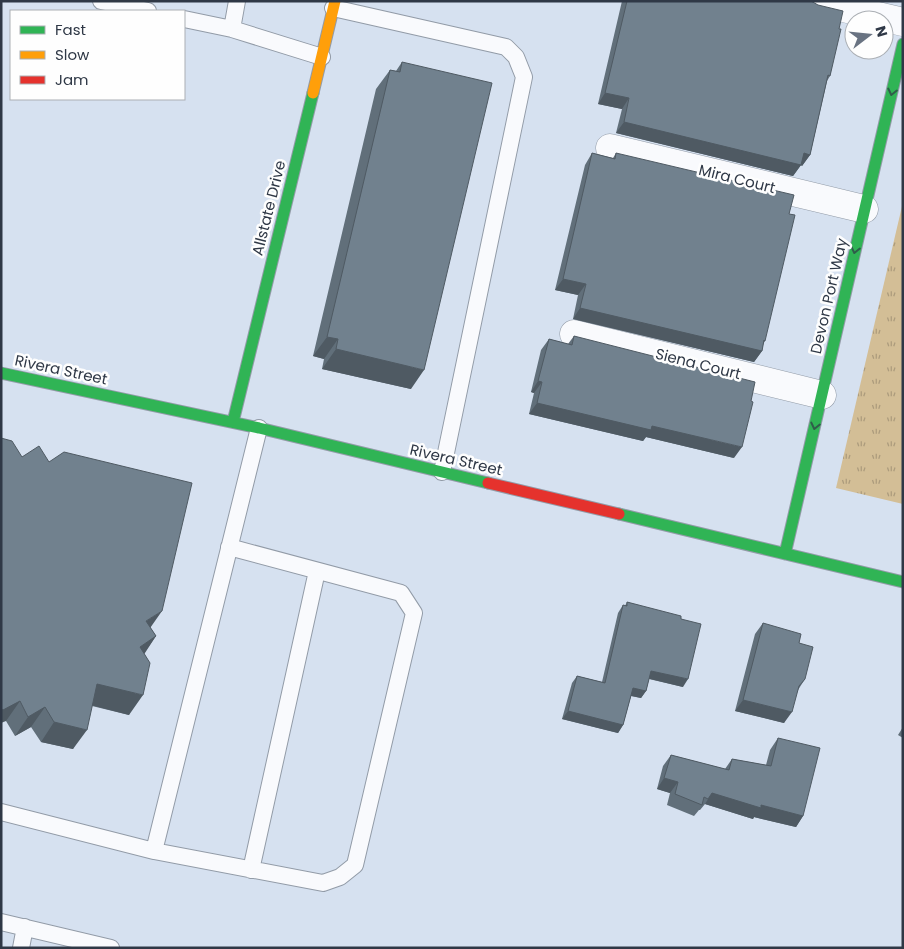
<svg xmlns="http://www.w3.org/2000/svg" width="904" height="949" font-family="Poppins,sans-serif">
	<defs>
		<pattern id="grass-tufts" width="24" height="20" patternUnits="userSpaceOnUse" patternTransform="scale(1.25)"><rect width="24" height="20" fill="#d3be96"/><path d="M3 7l-1-3M5 7V3M7 7l1-3M15 17l-1-3M17 17v-4M19 17l1-3" fill="none" stroke="#ac9b7c"/></pattern>
	</defs>
	<rect width="100%" height="100%" fill="#d6e1f0"/>
	<path fill="url(#grass-tufts)" d="M903 202V504L836 488Z"/>
	<g fill="none" stroke-linecap="round" stroke-linejoin="round">
		<g stroke="#929ba7" stroke-width="18">
			<path id="lane" d="M101 1 148 11
				M333 8 506 47 516 57 524 77 442 472
				M184 19 232 29 237 1
				M232 29 322 57
				M1 812 154 851 259 428
				M154 851 323 883 340 877 355 865 414 613 401 593 229 547
				M251 870 317 571
				M1 922 111 948
				M21 948 25 927"/>
		</g>
		<g stroke="#929ba7" stroke-width="29">
			<path id="street" d="M814 1 903 22
				M610 148 864 209
				M574 334 822 395"/>
		</g>
		<g stroke="#929ba7" stroke-width="13">
			<path id="fast" d="M1 373 259 428 488 483
				M233 422 313 93
				M619 514 903 582
				M785 554 903 44"/>
		</g>
		<g stroke="#929ba7" stroke-width="13">
			<path id="slow" d="M313 93 335 1"/>
		</g>
		<g stroke="#929ba7" stroke-width="13">
			<path id="jam" d="M488 483 619 514"/>
		</g>
		<use href="#lane" stroke="#f9fafd" stroke-width="16"/>
		<use href="#street" stroke="#f9fafd" stroke-width="28"/>
		<use href="#fast" stroke="#30b455" stroke-width="11"/>
		<use href="#slow" stroke="#ff9f0a" stroke-width="11"/>
		<use href="#jam" stroke="#e5322d" stroke-width="11"/>
	</g>
	<path fill="#616f7a" d="M622 1H811L839 29 830 76 827 81 810 155 802 166 801 165 793 176 616 133 622 109 598 104Z
		M402 62 411 389 322 369 324 359 313 356 376 89 390 70 396 71Z
		M592 153 613 158 616 153 789 214 762 351 754 362 573 319 578 295 555 290 585 165Z
		M574 336 734 458 646 437 643 441 529 414 534 393 531 392 541 350 549 339 568 344Z
		M22 457 150 627 156 636 144 653 129 715 92 706 73 749 41 742 31 727 15 736 6 721Z
		M627 602 681 619 683 687 649 679 646 691 641 698 631 696 623 725 618 733 562 719 572 683 577 676 602 682 618 613 623 605 625 606Z
		M763 623 799 643 805 679 798 690 784 723 735 711 755 634Z
		M903 727V738L898 735Z
		M778 738 803 816 796 827 754 817 753 819 705 804 700 810H699L694 816 667 805 670 793 657 789 663 766 671 755 725 769 732 759 766 765 770 750Z"/>
	<path fill="#4f5a63" d="M605 93 629 98 622 109 598 104Z
		M624 122 804 153 810 155 802 166 801 165 793 176 616 133Z
		M563 279 586 284 578 295 555 290Z
		M580 308 764 340 765 341 759 350 762 351 754 362 573 319Z
		M327 337 338 339 324 359 313 356Z
		M336 349 424 370 411 389 322 369Z
		M538 381 542 382 534 393 531 392Z
		M537 403 652 426 742 447 734 458 646 437 643 441 529 414Z
		M162 611 148 631 146 621Z
		M156 636 143 656 140 647Z
		M651 671 688 679 683 687 646 678Z
		M97 684 143 695 129 715 83 703Z
		M633 688 646 691 641 698 627 695Z
		M743 700 792 712 784 723 735 711Z
		M20 701 6 721 1 723V709Z
		M45 707 31 727 15 736 28 717Z
		M568 711 623 725 618 733 562 719Z
		M54 722 87 730 73 749 41 742Z
		M664 778 678 782 670 793 657 789Z
		M712 793 761 805 803 816 796 827 754 817 753 819 705 804Z"/>
	<path fill="#71818e" stroke="#4f5a63" d="M627 1H811L818 5 843 11 839 29H841L830 76 828 75 810 155 804 153 801 165 624 122 629 98 605 93Z
		M402 62 492 83 424 370 336 349 338 339 327 337 390 70 400 72Z
		M592 153 615 159 616 153 794 195 789 214 795 215 765 341 764 340 762 351 580 308 586 284 563 279Z
		M574 336 755 382 751 401 753 402 742 447 652 426 651 430 537 403 542 382 538 381 549 339 572 345Z
		M1 438 12 441 22 457 39 446 49 462 64 452 192 483 162 611 146 621 156 636 140 647 150 663 143 695 97 684 87 730 54 722 45 707 28 717 20 701 3 710 1 709Z
		M627 602 681 616V619L701 624 688 679 651 671 646 691 633 688 623 725 568 711 577 676 605 683 623 605 627 606Z
		M763 623 801 634 799 643 813 647 805 679 799 686 792 712 743 700Z
		M778 738 820 748 803 816 761 805V808L712 793 708 799 704 797 702 805 675 794 678 782 664 778 671 755 729 770 732 759 771 766Z"/>
	<defs><path id="oneway-chevron" d="M-2-3.5L2.5 0L-2 3.5" fill="none" stroke-width="1.6" stroke-linecap="round" stroke-linejoin="round" transform="scale(1.25)"/></defs>
	<g stroke="#2f5d4a">
		<use href="#oneway-chevron" transform="translate(892 92) rotate(103)"/>
		<use href="#oneway-chevron" transform="translate(855 250) rotate(103)"/>
		<use href="#oneway-chevron" transform="translate(815 426) rotate(103)"/>
	</g>
	<g text-anchor="middle" stroke-width="5" stroke-linejoin="round" paint-order="stroke">
		<g font-size="15" fill="#2f3846" stroke="#fefefe">
			<text transform="translate(737 179) rotate(14)" y="5">Mira Court</text>
			<text transform="translate(269 208) rotate(-76)" y="5">Allstate Drive</text>
			<text transform="translate(829 296) rotate(-77)" y="5">Devon Port Way</text>
			<text transform="translate(698 364) rotate(14)" y="5">Siena Court</text>
			<text transform="translate(61 370) rotate(12)" y="5">Rivera Street</text>
			<text transform="translate(456 460) rotate(13)" y="5">Rivera Street</text>
		</g>
	</g>
	<rect width="904" height="949" fill="none" stroke="#2f3846" stroke-width="5"/>
	<rect x="10" y="10" width="175" height="90" fill="#fefefe" stroke="#abafb4"/>
	<rect x="20" y="26" width="25" height="8" fill="#30b455" stroke="#abafb4"/>
	<text x="55" y="35" font-size="15" fill="#2f3846">Fast</text>
	<rect x="20" y="51" width="25" height="8" fill="#ff9f0a" stroke="#abafb4"/>
	<text x="55" y="60" font-size="15" fill="#2f3846">Slow</text>
	<rect x="20" y="76" width="25" height="8" fill="#e5322d" stroke="#abafb4"/>
	<text x="55" y="85" font-size="15" fill="#2f3846">Jam</text>
	<g transform="translate(869 35) rotate(74)"><circle r="24" fill="#fefefe" stroke="#abafb4"/>
	<path d="M0-4L9 19L0 12L-9 19Z" fill="#697382"/>
	<text y="-8" font-size="14" font-weight="bold" text-anchor="middle" fill="#2f3846">N</text>
	</g>
</svg>
